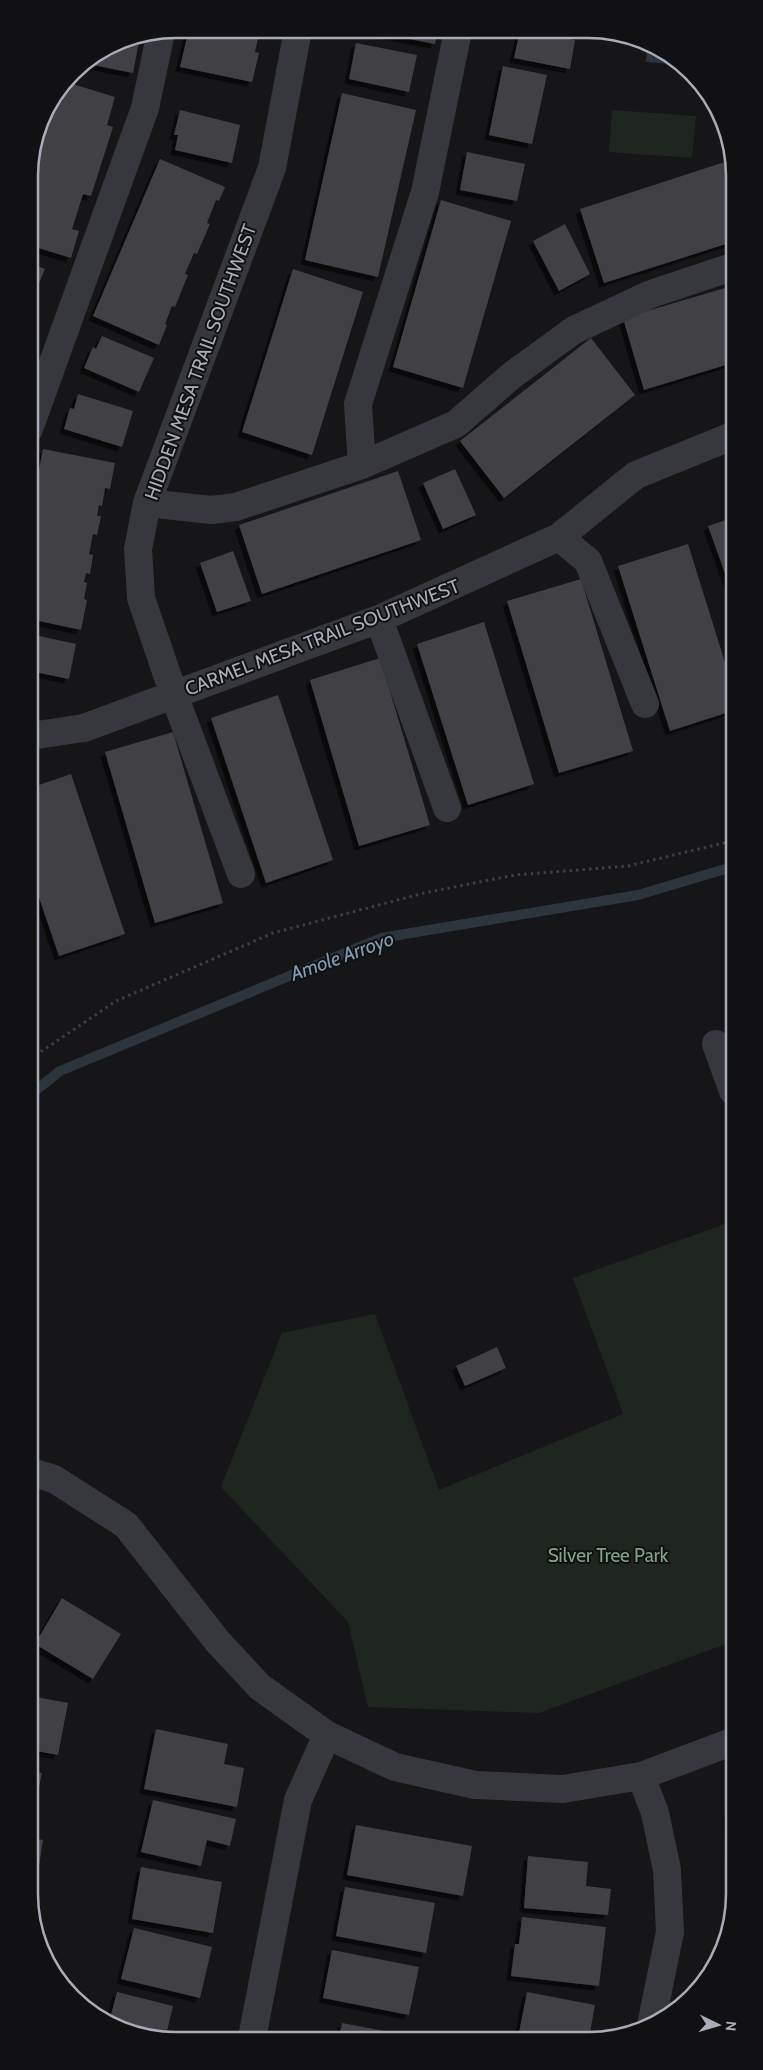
<svg xmlns="http://www.w3.org/2000/svg" width="763" height="2070" font-family="Cabin,sans-serif">
	<defs>
		<filter id="shadow"><feDropShadow dx="-4.5" dy="4.5" stdDeviation="0" flood-color="#0009"/></filter>
	</defs>
	<rect width="100%" height="100%" fill="#161618"/>
	<path fill="#1e261f" d="M612 110 696 116 692 158 609 152Z
		M731 1222 734 1641 539 1713 368 1707 348 1622 221 1487 282 1333 375 1314 439 1490 623 1414 573 1278Z"/>
	<path fill="#2c353c" d="M647 48 672 61V64L646 62Z"/>
	<g fill="none" stroke-linecap="round" stroke-linejoin="round">
		<path stroke="#2c353c" stroke-width="10" d="M30 1095 60 1071 381 938 638 895 732 867"/>
	</g>
	<path fill="#404145" filter="url(#shadow)" d="M189 29H257L256 34H259L255 52 259 53 252 82 180 67Z
		M363 30H438L435 44Z
		M520 31 575 40 570 69 514 58Z
		M140 36 133 73 83 63 119 40Z
		M356 43 417 55 409 92 349 79Z
		M503 66 547 75 532 144 489 135Z
		M66 82 115 97 107 125 113 127 91 196 83 194 72 229 79 231 71 258 29 245V170L51 102Z
		M342 93 416 110 378 277 305 260Z
		M180 110 240 125 232 163 175 150 178 135H174Z
		M467 152 525 164 517 201 460 190Z
		M160 159 225 187 219 201 216 200 207 223 210 224 197 254 194 253 185 274 188 275 175 307 172 306 165 324 167 325 159 345 93 316Z
		M731 160 732 242 604 283 580 209Z
		M441 200 511 221 463 388 393 367Z
		M565 224 590 274 559 291 533 241Z
		M29 263 45 269 31 302 29 301Z
		M293 269 363 292 312 455 242 432Z
		M732 286V363L644 390 623 318Z
		M102 336 154 358 139 392 84 368 93 347 96 349Z
		M591 338 635 395 504 498 460 441Z
		M78 394 133 411 122 447 64 429 70 408 74 409Z
		M43 449 115 463 110 489 105 488 102 506 99 505 97 516H101L97 535 93 534 89 554 93 555 90 574 86 573 84 582 87 583 84 599 87 600 81 630 30 619V517Z
		M455 469 476 515 443 529 423 483Z
		M398 471 421 540 262 594 239 525Z
		M732 518V593L708 526Z
		M688 544 732 685V711L670 731 618 566Z
		M233 551 251 601 217 612 200 563Z
		M581 579 633 751 559 773 507 601Z
		M484 622 534 784 468 805 417 644Z
		M30 634 76 644 69 679 30 671Z
		M380 658 430 825 359 846 310 680Z
		M278 695 333 860 266 883 211 718Z
		M173 732 223 903 155 923 105 752Z
		M71 774 125 934 59 956 30 871V788Z
		M497 1347 506 1368 465 1386 456 1366Z
		M62 1598 121 1634 93 1679 35 1644Z
		M31 1696 68 1703 58 1755 31 1750Z
		M156 1729 228 1744 224 1764 244 1768 237 1807 144 1789Z
		M31 1771 42 1773 32 1820H31Z
		M153 1800 236 1819 230 1846 207 1840 201 1866 141 1852Z
		M728 1811H734V1864H730Z
		M356 1825 472 1846 463 1896 347 1875Z
		M31 1838 43 1840 34 1900 32 1899Z
		M528 1856 588 1862 586 1886 611 1889 608 1915 524 1908Z
		M141 1867 222 1882 213 1933 132 1919Z
		M345 1887 435 1903 426 1953 336 1936Z
		M733 1892 734 1904 732 1913H731Z
		M522 1917 606 1927 599 1986 511 1976 515 1944H519Z
		M134 1928 212 1947 200 1998 121 1979Z
		M332 1950 419 1967 409 2015 323 1998Z
		M117 1992 173 2006 167 2031 193 2038H147L110 2019Z
		M527 1992 595 2005 589 2038H518Z
		M342 2023 400 2034 399 2038H339Z"/>
	<g fill="none" stroke-linecap="round" stroke-linejoin="round">
		<path stroke="#3d3f44" stroke-width="3" stroke-dasharray="2.5 4" stroke-linecap="butt" d="M30 1059 116 1001 273 933 424 893 515 875 628 866 732 841"/>
		<path stroke="#37383d" stroke-width="28" d="M29 429 145 108 161 32
			M362 465 358 404 425 192 458 31
			M147 503 211 510 236 507 362 465 456 424 511 376 574 330 651 294 732 267
			M559 537 588 561 645 704
			M379 619 447 808
			M30 736 84 728 379 619 559 537 636 475 732 436
			M241 874 174 695 141 598 138 549 147 503 272 168 298 30
			M716 1044 733 1091
			M31 1472 54 1479 126 1525 218 1642 260 1687 327 1735 395 1767 475 1785 563 1789 641 1776 734 1741
			M641 1776 655 1813 667 1870 670 1932 651 2025
			M252 2038 298 1800 327 1735"/>
	</g>
	<g text-anchor="middle" stroke-width="4" stroke-linejoin="round" paint-order="stroke">
		<g font-size="19" fill="#a8adb8" stroke="#111113">
			<text transform="translate(200 362) rotate(-70)" y="7">HIDDEN MESA TRAIL SOUTHWEST</text>
			<text transform="translate(322 637) rotate(-21)" y="7">CARMEL MESA TRAIL SOUTHWEST</text>
		</g>
		<g font-size="19" fill="#7fa381" stroke="#111113">
			<text x="608" y="1562">Silver Tree Park</text>
		</g>
		<g font-size="20" font-style="italic" fill="#7f9bb3" stroke="#111113">
			<text transform="translate(342 956) rotate(-20)" y="7">Amole Arroyo</text>
		</g>
	</g>
	<path d="M0 0H763V2070H0ZM176 38H588A138 138 0 0 1 726 176V1894A138 138 0 0 1 588 2032H176A138 138 0 0 1 38 1894V176A138 138 0 0 1 176 38Z" fill="#111113" fill-rule="evenodd"/>
	<path fill="none" stroke="#a8adb8" stroke-width="2.5" d="M176 38H588A138 138 0 0 1 726 176V1894A138 138 0 0 1 588 2032H176A138 138 0 0 1 38 1894V176A138 138 0 0 1 176 38Z"/>
	<g transform="translate(718 2025) rotate(95)" stroke="#111113" stroke-width="4" paint-order="stroke">
	<path d="M0-4L9 19L0 12L-9 19Z" fill="#a8adb8"/>
	<text y="-8" font-size="14" font-weight="bold" text-anchor="middle" fill="#a8adb8">N</text>
	</g>
</svg>
